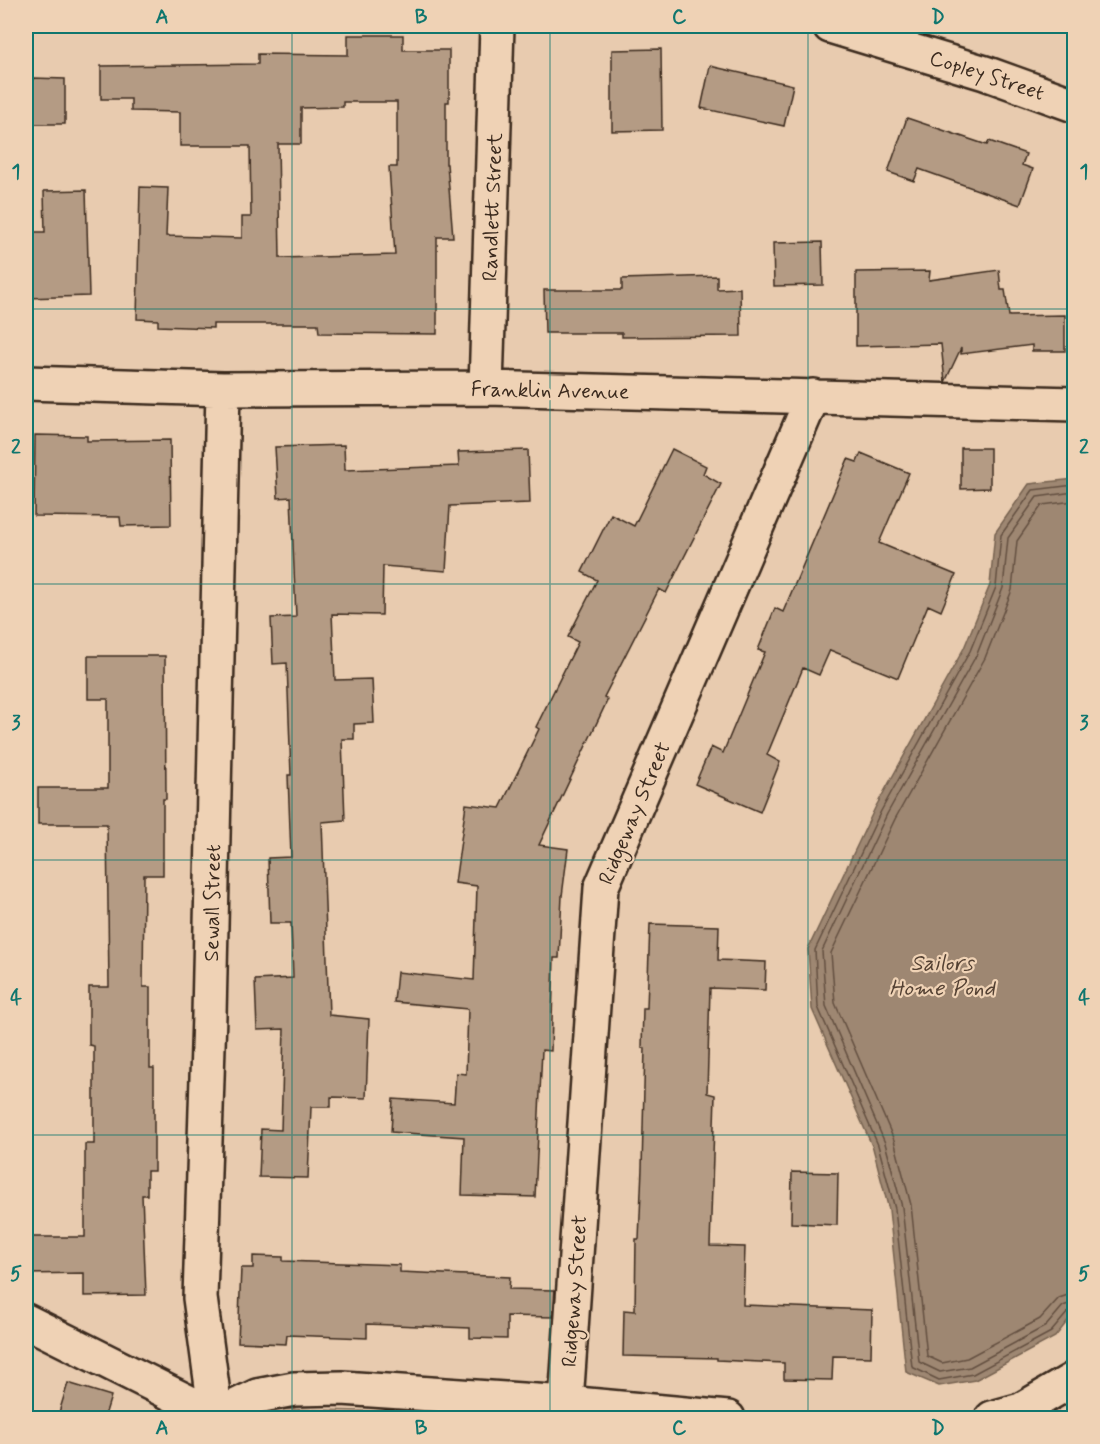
<svg xmlns="http://www.w3.org/2000/svg" width="1100" height="1444" font-family="Mynerve,sans-serif">
	<rect width="100%" height="100%" fill="#e8cbaf"/>
	<filter id="ink" filterUnits="userSpaceOnUse"><feTurbulence type="fractalNoise" baseFrequency=".0167" numOctaves="2"/><feDisplacementMap in="SourceGraphic" scale="12" xChannelSelector="R" yChannelSelector="G"/><feConvolveMatrix kernelMatrix="1 2 1 2 8 2 1 2 1" color-interpolation-filters="sRGB"/></filter>
	<g filter="url(#ink)">
		<path fill="#c8ae94" stroke="#826c59" stroke-width="1.5" d="M279 1409 566 1416V1418H263Z"/>
		<path fill="#9e8772" stroke="#766250" stroke-width="1.5" d="M1074 479V1313L1055 1337 975 1380 939 1386 906 1372 889 1210 873 1148 812 1009 808 949 875 808 964 648 990 585 995 533 1029 484Z"/>
		<g fill="none" stroke-linecap="round" stroke-linejoin="round">
			<path stroke="#634f40" stroke-width="1.5" d="M1074 485 1033 490 1001 535 996 587 970 651 881 811 815 950 818 1007 878 1145 895 1209 912 1367 939 1380 973 1374 1051 1332 1068 1312 1074 1310
				M1074 492 1037 497 1008 538 1003 588 977 654 887 814 822 951 826 1006 885 1143 902 1207 919 1362 940 1372 970 1367 1046 1326 1063 1306 1074 1302
				M1074 501 1042 505 1017 541 1012 590 985 658 895 819 831 953 835 1003 894 1140 911 1205 927 1356 942 1363 967 1358 1040 1319 1059 1298 1074 1293"/>
		</g>
		<path fill="#b49b84" stroke="#3b2a1e" stroke-width="1.5" fill-rule="evenodd" d="M348 35H403V50H449V102H446V164H447L453 237H437V334L319 333 318 324H213V328L158 326V320L137 319 140 187 168 188 166 236 242 238V217H251L250 146H180V112L131 111V99H101V66L258 64V54L348 55ZM343 102H397V167H389L395 255 280 258 278 144H301V108L343 107Z
			M661 49 662 130 612 131V50Z
			M710 66 793 85 784 126 701 108Z
			M33 78 65 79V124H33Z
			M907 118 987 145 989 141 1026 154 1022 165 1033 169 1020 205 919 169 914 181 888 172Z
			M86 190 89 296 26 298V232H45L44 191Z
			M822 242 823 285 774 286 773 243Z
			M999 270 1001 290H1005L1009 316 1065 315V351H1032V345L961 354V348L945 382 941 344 856 346V272L930 271 929 280Z
			M717 276V289L740 288 741 336 622 337V333H545L544 290H622V279Z
			M35 435 87 436V441L170 440 171 525 121 526 120 517 34 516Z
			M344 445 345 470 459 466 458 452 528 450 530 503 450 506 446 571 383 566 382 615 332 614 335 680 372 679 374 723 354 724V739H342L345 820 322 822 329 1015 369 1019 366 1098 331 1097V1107H311L308 1178 259 1177 261 1129 281 1130 284 1029 257 1030 255 980 293 978 291 923H270L268 858 291 857 288 775H291L287 663 273 664 271 618 296 617 291 497 278 498 275 447Z
			M961 448H990V488L961 489Z
			M672 449 706 466 703 474 721 484 666 593 659 589 604 697 608 699 539 845 568 849 562 896 559 958H554L551 1051 542 1050 535 1197 462 1195 464 1137 391 1132 393 1099 454 1103 456 1073 466 1074 468 1009 394 1002 397 972 474 980 477 886 455 883 466 804 500 808 539 729 536 727 578 642 568 637 597 580 582 572 611 514 634 526Z
			M861 453 909 473 879 543 956 575 941 611 928 605 898 678 830 650 819 675 803 668 767 755 780 762 760 812 695 784 711 747 723 753 765 652 758 650 775 608 783 612 848 459 857 462Z
			M88 656H165L166 799H163V875H144L143 987H150V1068H154V1171H147V1195H142L146 1295 84 1296V1273L26 1274V1237H85V1144H94V1046L89 1045V987H109L107 824H38V788H108V699H88Z
			M650 924 719 926 718 960 766 962 765 990 710 988 707 1093 715 1095 710 1246 745 1247 743 1305 872 1310 871 1357 833 1356 832 1380 784 1379V1363L717 1360V1358L623 1356 624 1310 635 1311 636 1239H639L642 1168 645 1048H642L643 1008H647Z
			M792 1172 838 1173 837 1225 791 1223Z
			M253 1256 283 1257V1261L400 1265V1272L510 1277 509 1289 555 1290 553 1317 507 1316V1339L470 1338V1328L367 1324V1338L287 1335 286 1344 238 1342 241 1268H253Z
			M68 1383 111 1396 104 1419H57Z"/>
		<g fill="none" stroke-linecap="round" stroke-linejoin="round">
			<g stroke="#3b2a1e" stroke-width="38">
				<path id="street" d="M830 26 985 73 1074 105
					M26 383 223 389 486 388 1074 404
					M486 388 497 26
					M26 1321 216 1416 257 1396 294 1389 342 1388 566 1403 728 1418
					M566 1403 601 888 813 396
					M214 1418 216 1416 200 1298 209 1015 223 389
					M992 1418 1021 1410 1074 1379"/>
			</g>
			<use href="#street" stroke="#efd2b5" stroke-width="33"/>
		</g>
	</g>
	<path fill="none" stroke="#0f766e" stroke-width="1.5" stroke-opacity="0.55" d="M292 26V1418M550 26V1418M808 26V1418M26 309H1074M26 584H1074M26 860H1074M26 1135H1074"/>
	<g text-anchor="middle" stroke-width="4.5" stroke-linejoin="round" paint-order="stroke">
		<g font-size="21" fill="#3b2a1e" stroke="#efd2b5">
			<text transform="translate(987 75) rotate(18)" y="7">Copley Street</text>
			<text transform="translate(492 207) rotate(-88)" y="7">Randlett Street</text>
			<text transform="translate(550 390) rotate(1)" y="7">Franklin Avenue</text>
			<text transform="translate(634 813) rotate(-67)" y="7">Ridgeway Street</text>
			<text transform="translate(212 903) rotate(-89)" y="7">Sewall Street</text>
			<text transform="translate(574 1291) rotate(-86)" y="7">Ridgeway Street</text>
		</g>
		<g font-size="22" font-style="italic" fill="#544133" stroke="#efd2b5">
			<text x="942" y="970">Sailors<tspan x="942" dy="25">Home Pond</tspan></text>
		</g>
	</g>
	<rect width="1100" height="1444" fill="none" stroke="#efd2b5" stroke-width="66"/>
	<rect x="33" y="33" width="1034" height="1378" fill="none" stroke="#0f766e" stroke-width="2"/>
	<g font-size="20" text-anchor="middle" font-weight="bold" fill="#0f766e">
		<text x="162" y="23">A</text>
		<text x="421" y="23">B</text>
		<text x="679" y="23">C</text>
		<text x="938" y="23">D</text>
		<text x="16" y="178">1</text>
		<text x="1084" y="178">1</text>
		<text x="16" y="453">2</text>
		<text x="1084" y="453">2</text>
		<text x="16" y="729">3</text>
		<text x="1084" y="729">3</text>
		<text x="16" y="1004">4</text>
		<text x="1084" y="1004">4</text>
		<text x="16" y="1280">5</text>
		<text x="1084" y="1280">5</text>
		<text x="162" y="1434">A</text>
		<text x="421" y="1434">B</text>
		<text x="679" y="1434">C</text>
		<text x="938" y="1434">D</text>
	</g>
</svg>
